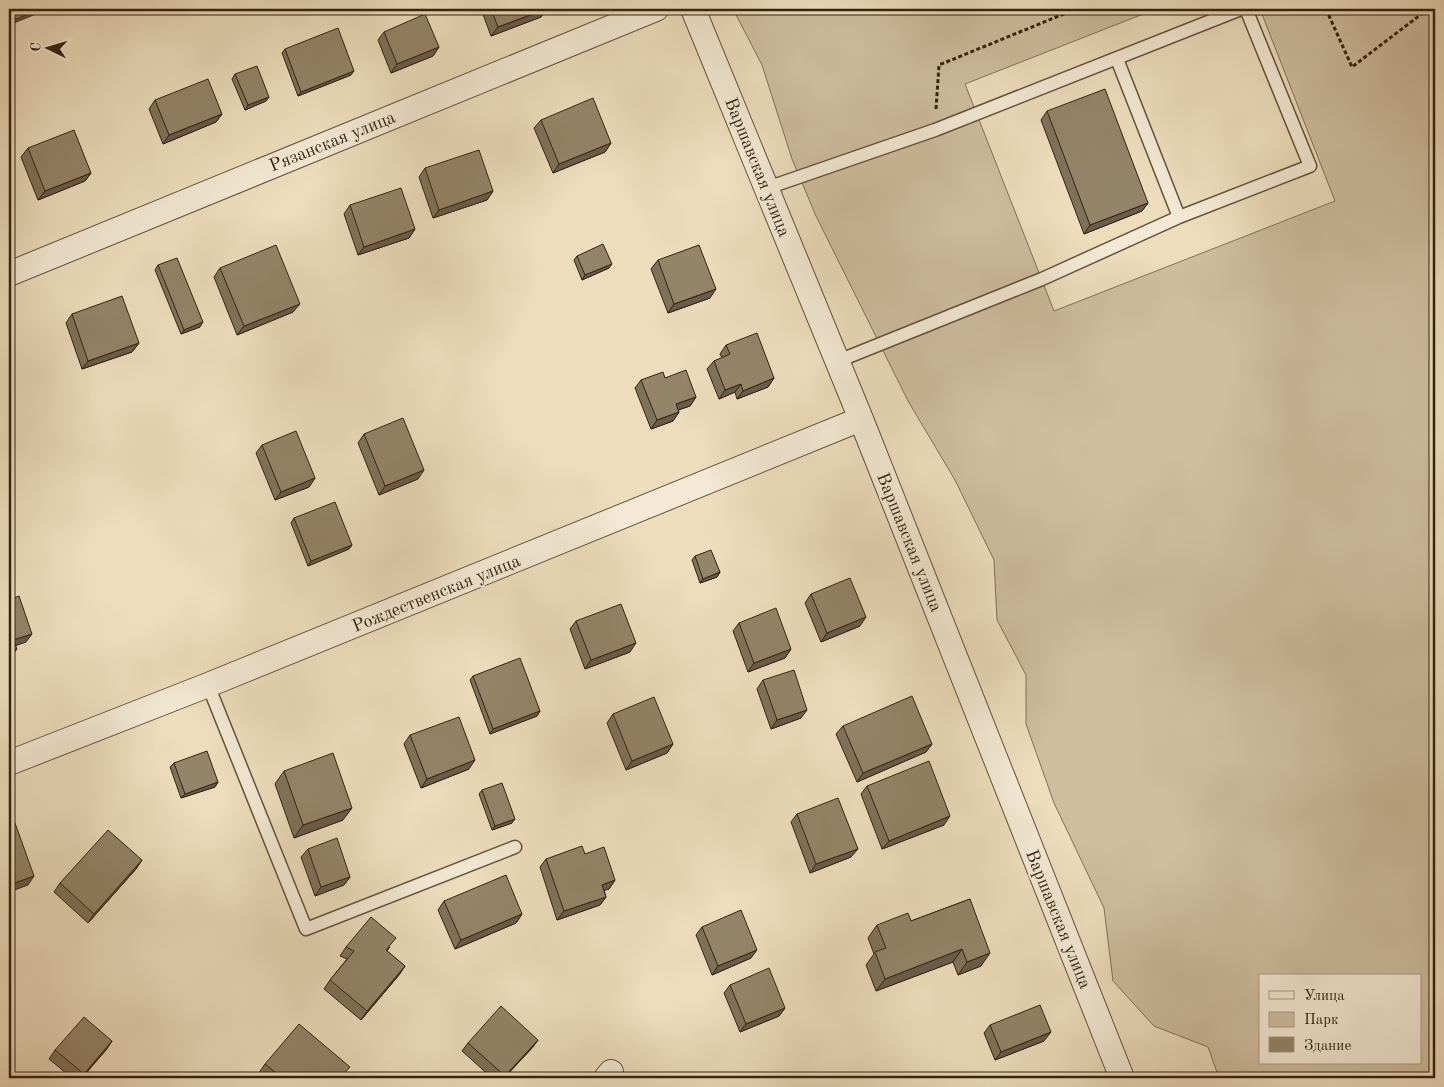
<svg xmlns="http://www.w3.org/2000/svg" width="1444" height="1087" font-family="'Old Standard TT',serif">
	<rect width="100%" height="100%" fill="#edddbd"/>
	<filter id="stains"><feTurbulence type="fractalNoise" baseFrequency=".004" numOctaves="4"/><feColorMatrix values="0 0 0 0 .2 0 0 0 0 .09 0 0 0 0 .02 0 0 0 .5 -.17"/></filter>
	<radialGradient id="worn" r=".72"><stop offset=".6" stop-color="#630" stop-opacity="0"/><stop offset="1" stop-color="#630" stop-opacity=".3"/></radialGradient>
	<path fill="#cebd9f" stroke="#817057" fill-rule="evenodd" d="M733 9H1156L965 84 1054 311 1335 201 1260 9H1435V1078H1219L1208 1047 1154 1026 1113 981 1104 908 1054 803 1026 724V675L997 620 994 560 955 480 908 401 816 216 792 159 762 65ZM1260 976H1420V1063H1260Z"/>
	<g fill="none" stroke-linecap="round" stroke-linejoin="round">
		<g stroke="#62523a" stroke-width="15">
			<path id="lane" d="M1117 59 1179 217
				M767 188 935 130 1241 9
				M838 361 1042 279 1179 217 1310 166 1246 9
				M208 685 306 929 515 847"/>
		</g>
		<g stroke="#62523a" stroke-width="26">
			<path id="street" d="M693 9 861 419 1122 1078
				M9 274 656 9
				M9 763 208 685 861 419
				M606 1078 611 1072"/>
		</g>
		<path stroke="#34230f" stroke-width="3" stroke-dasharray="4 2.5" stroke-linecap="butt" d="M1326 9 1352 67 1428 9
			M936 109 939 65 1076 9"/>
		<use href="#lane" stroke="#f3e9d4" stroke-width="12"/>
		<use href="#street" stroke="#f3e9d4" stroke-width="24"/>
	</g>
	<path fill="#7f725a" stroke="#34230f" d="M481 9H547L541 17 491 36Z
		M384 32 439 47 433 56 391 73 378 40Z
		M285 49 351 75 298 96 282 53Z
		M235 74 266 101 245 110 232 79Z
		M155 100 222 114 216 122 163 144 149 109Z
		M1047 111 1148 203 1142 211 1084 234 1041 120Z
		M541 120 611 143 605 152 553 173 534 128Z
		M28 148 91 173 85 181 38 200 21 157Z
		M425 168 493 191 487 200 433 218 419 177Z
		M350 205 415 229 409 238 358 255 344 214Z
		M577 256 609 268 582 280 574 260Z
		M658 260 710 298 668 313 651 269Z
		M158 265 200 327 181 334 155 270Z
		M220 268 293 312 237 335 214 277Z
		M72 314 139 343 132 352 82 369 66 323Z
		M726 345 774 378 768 387 737 399 735 392 719 399 707 369 714 361 722 358 720 354Z
		M665 378 696 397 690 406 678 410 679 412 673 421 651 429 635 388 641 380Z
		M364 434 418 479 379 495 358 443Z
		M262 445 315 478 309 487 275 500 256 453Z
		M294 518 352 545 349 549 308 566 291 523Z
		M695 556 720 572 717 577 700 583 692 560Z
		M811 594 860 626 821 642 805 603Z
		M576 621 630 652 585 669 570 629Z
		M739 623 791 649 785 658 748 672 733 631Z
		M473 676 540 711 537 716 490 734 470 680Z
		M763 680 801 718 771 729 757 689Z
		M613 714 673 744 667 753 626 770 607 723Z
		M843 726 932 744 926 752 857 782 836 734Z
		M410 735 469 769 421 788 404 744Z
		M174 763 218 782 215 787 181 798 170 767Z
		M284 771 343 820 294 838 275 784Z
		M867 786 944 825 882 849 861 794Z
		M482 790 512 823 492 830 479 794Z
		M797 814 851 857 810 873 791 822Z
		M308 849 350 877 344 885 315 896 301 857Z
		M585 854 615 880 609 889 604 890 606 897 600 905 557 920 540 867 546 859Z
		M142 860 136 869 88 923 54 892 60 883Z
		M970 899 981 966 958 975 953 962 876 991 866 965 874 954 868 938 877 925 911 921Z
		M444 901 522 914 516 923 455 949 438 910Z
		M702 927 751 958 712 975 696 935Z
		M346 947H390L387 951 405 966 399 975 361 1020 324 989 330 980 347 959 340 956Z
		M730 985 785 1008 779 1016 740 1032 724 993Z
		M990 1025 1044 1041 995 1060 984 1033Z
		M538 1040 532 1048 504 1078H492L462 1051 468 1043Z
		M112 1041 106 1050 82 1078H72L49 1059 55 1050Z
		M265 1064 342 1078H258L256 1077Z"/>
	<path fill="#685c4a" stroke="#34230f" d="M40 9H48L9 25V22Z
		M547 9 541 17 491 36 498 27Z
		M439 47 433 56 391 73 397 64Z
		M354 71 351 75 298 96 301 92Z
		M269 97 266 101 245 110 248 105Z
		M222 114 216 122 163 144 169 135Z
		M611 143 605 152 553 173 559 164Z
		M91 173 85 181 38 200 45 191Z
		M493 191 487 200 433 218 439 210Z
		M1148 203 1142 211 1084 234 1090 225Z
		M415 229 409 238 358 255 364 247Z
		M612 264 609 268 582 280 585 275Z
		M716 289 710 298 668 313 674 304Z
		M300 304 293 312 237 335 244 326Z
		M203 322 200 327 181 334 184 330Z
		M139 343 132 352 82 369 88 361Z
		M774 378 768 387 737 399 743 391Z
		M741 384 735 392 719 399 725 390Z
		M696 397 690 406 670 413 676 404Z
		M679 412 673 421 651 429 657 420Z
		M424 470 418 479 379 495 385 486Z
		M315 478 309 487 275 500 281 492Z
		M352 545 349 549 308 566 311 561Z
		M720 572 717 577 700 583 703 579Z
		M866 617 860 626 821 642 827 633Z
		M32 634 26 642 9 648 13 640Z
		M636 643 630 652 585 669 591 660Z
		M17 649 10 658 9 659V652Z
		M791 649 785 658 748 672 754 663Z
		M807 710 801 718 771 729 777 720Z
		M540 711 537 716 490 734 493 729Z
		M673 744 667 753 626 770 632 761Z
		M932 744 926 752 857 782 863 773Z
		M475 760 469 769 421 788 427 779Z
		M218 782 215 787 181 798 185 794Z
		M352 808 343 820 294 838 303 825Z
		M950 816 944 825 882 849 889 841Z
		M515 819 512 823 492 830 495 826Z
		M858 849 851 857 810 873 816 864Z
		M142 860 136 869 88 923 94 914Z
		M34 876 28 885 9 892V885Z
		M350 877 344 885 315 896 321 887Z
		M615 880 609 889 596 893 602 885Z
		M606 897 600 905 557 920 564 911Z
		M522 914 516 923 455 949 461 940Z
		M962 949 953 962 876 991 885 979Z
		M757 950 751 958 712 975 718 966Z
		M990 953 981 966 958 975 967 962Z
		M405 966 399 975 361 1020 367 1011Z
		M785 1008 779 1016 740 1032 746 1024Z
		M1051 1032 1044 1041 995 1060 1001 1052Z
		M538 1040 532 1048 504 1078H503Z
		M112 1041 106 1050 81 1078 84 1074Z"/>
	<path fill="#948469" stroke="#34230f" d="M9 9H40L9 22Z
		M491 9H546L498 27Z
		M425 14 439 47 397 64 384 32Z
		M338 28 354 71 301 92 285 49Z
		M257 66 269 97 248 105 235 74Z
		M208 79 222 114 169 135 155 100Z
		M1105 89 1148 203 1090 225 1047 111Z
		M593 98 611 143 559 164 541 120Z
		M74 130 91 173 45 191 28 148Z
		M479 150 493 191 439 210 425 168Z
		M401 188 415 229 364 247 350 205Z
		M603 244 612 264 585 275 577 256Z
		M276 245 300 304 244 326 220 268Z
		M699 245 716 289 674 304 658 260Z
		M177 258 203 322 184 330 158 265Z
		M122 296 139 343 88 361 72 314Z
		M757 333 774 378 743 391 741 384 725 390 714 361 730 354 726 345Z
		M686 370 696 397 676 404 679 412 657 420 641 380 663 372 665 378Z
		M403 418 424 470 385 486 364 434Z
		M296 431 315 478 281 492 262 445Z
		M335 502 352 545 311 561 294 518Z
		M711 550 720 572 703 579 695 556Z
		M850 578 866 617 827 633 811 594Z
		M19 596 32 634 13 640 17 649 9 652V600Z
		M621 604 636 643 591 660 576 621Z
		M776 608 791 649 754 663 739 623Z
		M520 658 540 711 493 729 473 676Z
		M794 670 807 710 777 720 763 680Z
		M912 696 932 744 863 773 843 726Z
		M654 697 673 744 632 761 613 714Z
		M459 717 475 760 427 779 410 735Z
		M207 751 218 782 185 794 174 763Z
		M333 753 352 808 303 825 284 771Z
		M929 761 950 816 889 841 867 786Z
		M502 783 515 819 495 826 482 790Z
		M838 798 858 849 816 864 797 814Z
		M15 823 34 876 9 885V826Z
		M108 830 142 860 94 914 60 883Z
		M337 838 350 877 321 887 308 849Z
		M582 846 585 854 604 847 615 880 602 885 606 897 564 911 546 859Z
		M506 875 522 914 461 940 444 901Z
		M970 899 990 953 967 962 962 949 885 979 875 952 886 948 877 925 908 913 911 921Z
		M741 910 757 950 718 966 702 927Z
		M371 917 396 938 386 950 405 966 367 1011 330 980 354 951 346 947Z
		M769 968 785 1008 746 1024 730 985Z
		M1040 1005 1051 1032 1001 1052 990 1025Z
		M501 1006 538 1040 505 1076 468 1043Z
		M84 1017 112 1041 84 1074 55 1050Z
		M299 1024 350 1067 340 1078H282L265 1064Z"/>
	<g text-anchor="middle" stroke-width="4" stroke-linejoin="round" paint-order="stroke">
		<g font-size="18" fill="#34230f" stroke="#f3e9d4">
			<text transform="translate(332 141) rotate(-22)" y="6">Рязанская улица</text>
			<text transform="translate(758 167) rotate(68)" y="6">Варшавская улица</text>
			<text transform="translate(910 542) rotate(68)" y="6">Варшавская улица</text>
			<text transform="translate(436 593) rotate(-22)" y="6">Рождественская улица</text>
			<text transform="translate(1059 919) rotate(68)" y="6">Варшавская улица</text>
		</g>
	</g>
	<rect width="1444" height="1087" fill="none" stroke="#edddbd" stroke-width="30"/>
	<rect x="10" y="10" width="1424" height="1067" fill="none" stroke="#34230f" stroke-width="2.5"/>
	<rect x="15" y="15" width="1414" height="1057" fill="none" stroke="#34230f"/>
	<rect x="1259" y="974" width="162" height="90" fill="#f3e9d4" stroke="#a79a85"/>
	<rect x="1269" y="991" width="25" height="8" fill="#f3e9d4" stroke="#a79a85"/>
	<text x="1304" y="1000" font-size="15" fill="#34230f">Улица</text>
	<rect x="1269" y="1012" width="25" height="15" fill="#cebd9f" stroke="#a79a85"/>
	<text x="1304" y="1024" font-size="15" fill="#34230f">Парк</text>
	<rect x="1269" y="1037" width="25" height="15" fill="#948469" stroke="#a79a85"/>
	<text x="1304" y="1050" font-size="15" fill="#34230f">Здание</text>
	<g transform="translate(48 48) rotate(275)" stroke="#f3e9d4" stroke-width="4" paint-order="stroke">
	<path d="M0-4L9 19L0 12L-9 19Z" fill="#34230f"/>
	<text y="-8" font-size="14" font-weight="bold" text-anchor="middle" fill="#34230f">С</text>
	</g>
	<rect width="100%" height="100%" filter="url(#stains)"/>
	<rect width="100%" height="100%" fill="url(#worn)"/>
</svg>
